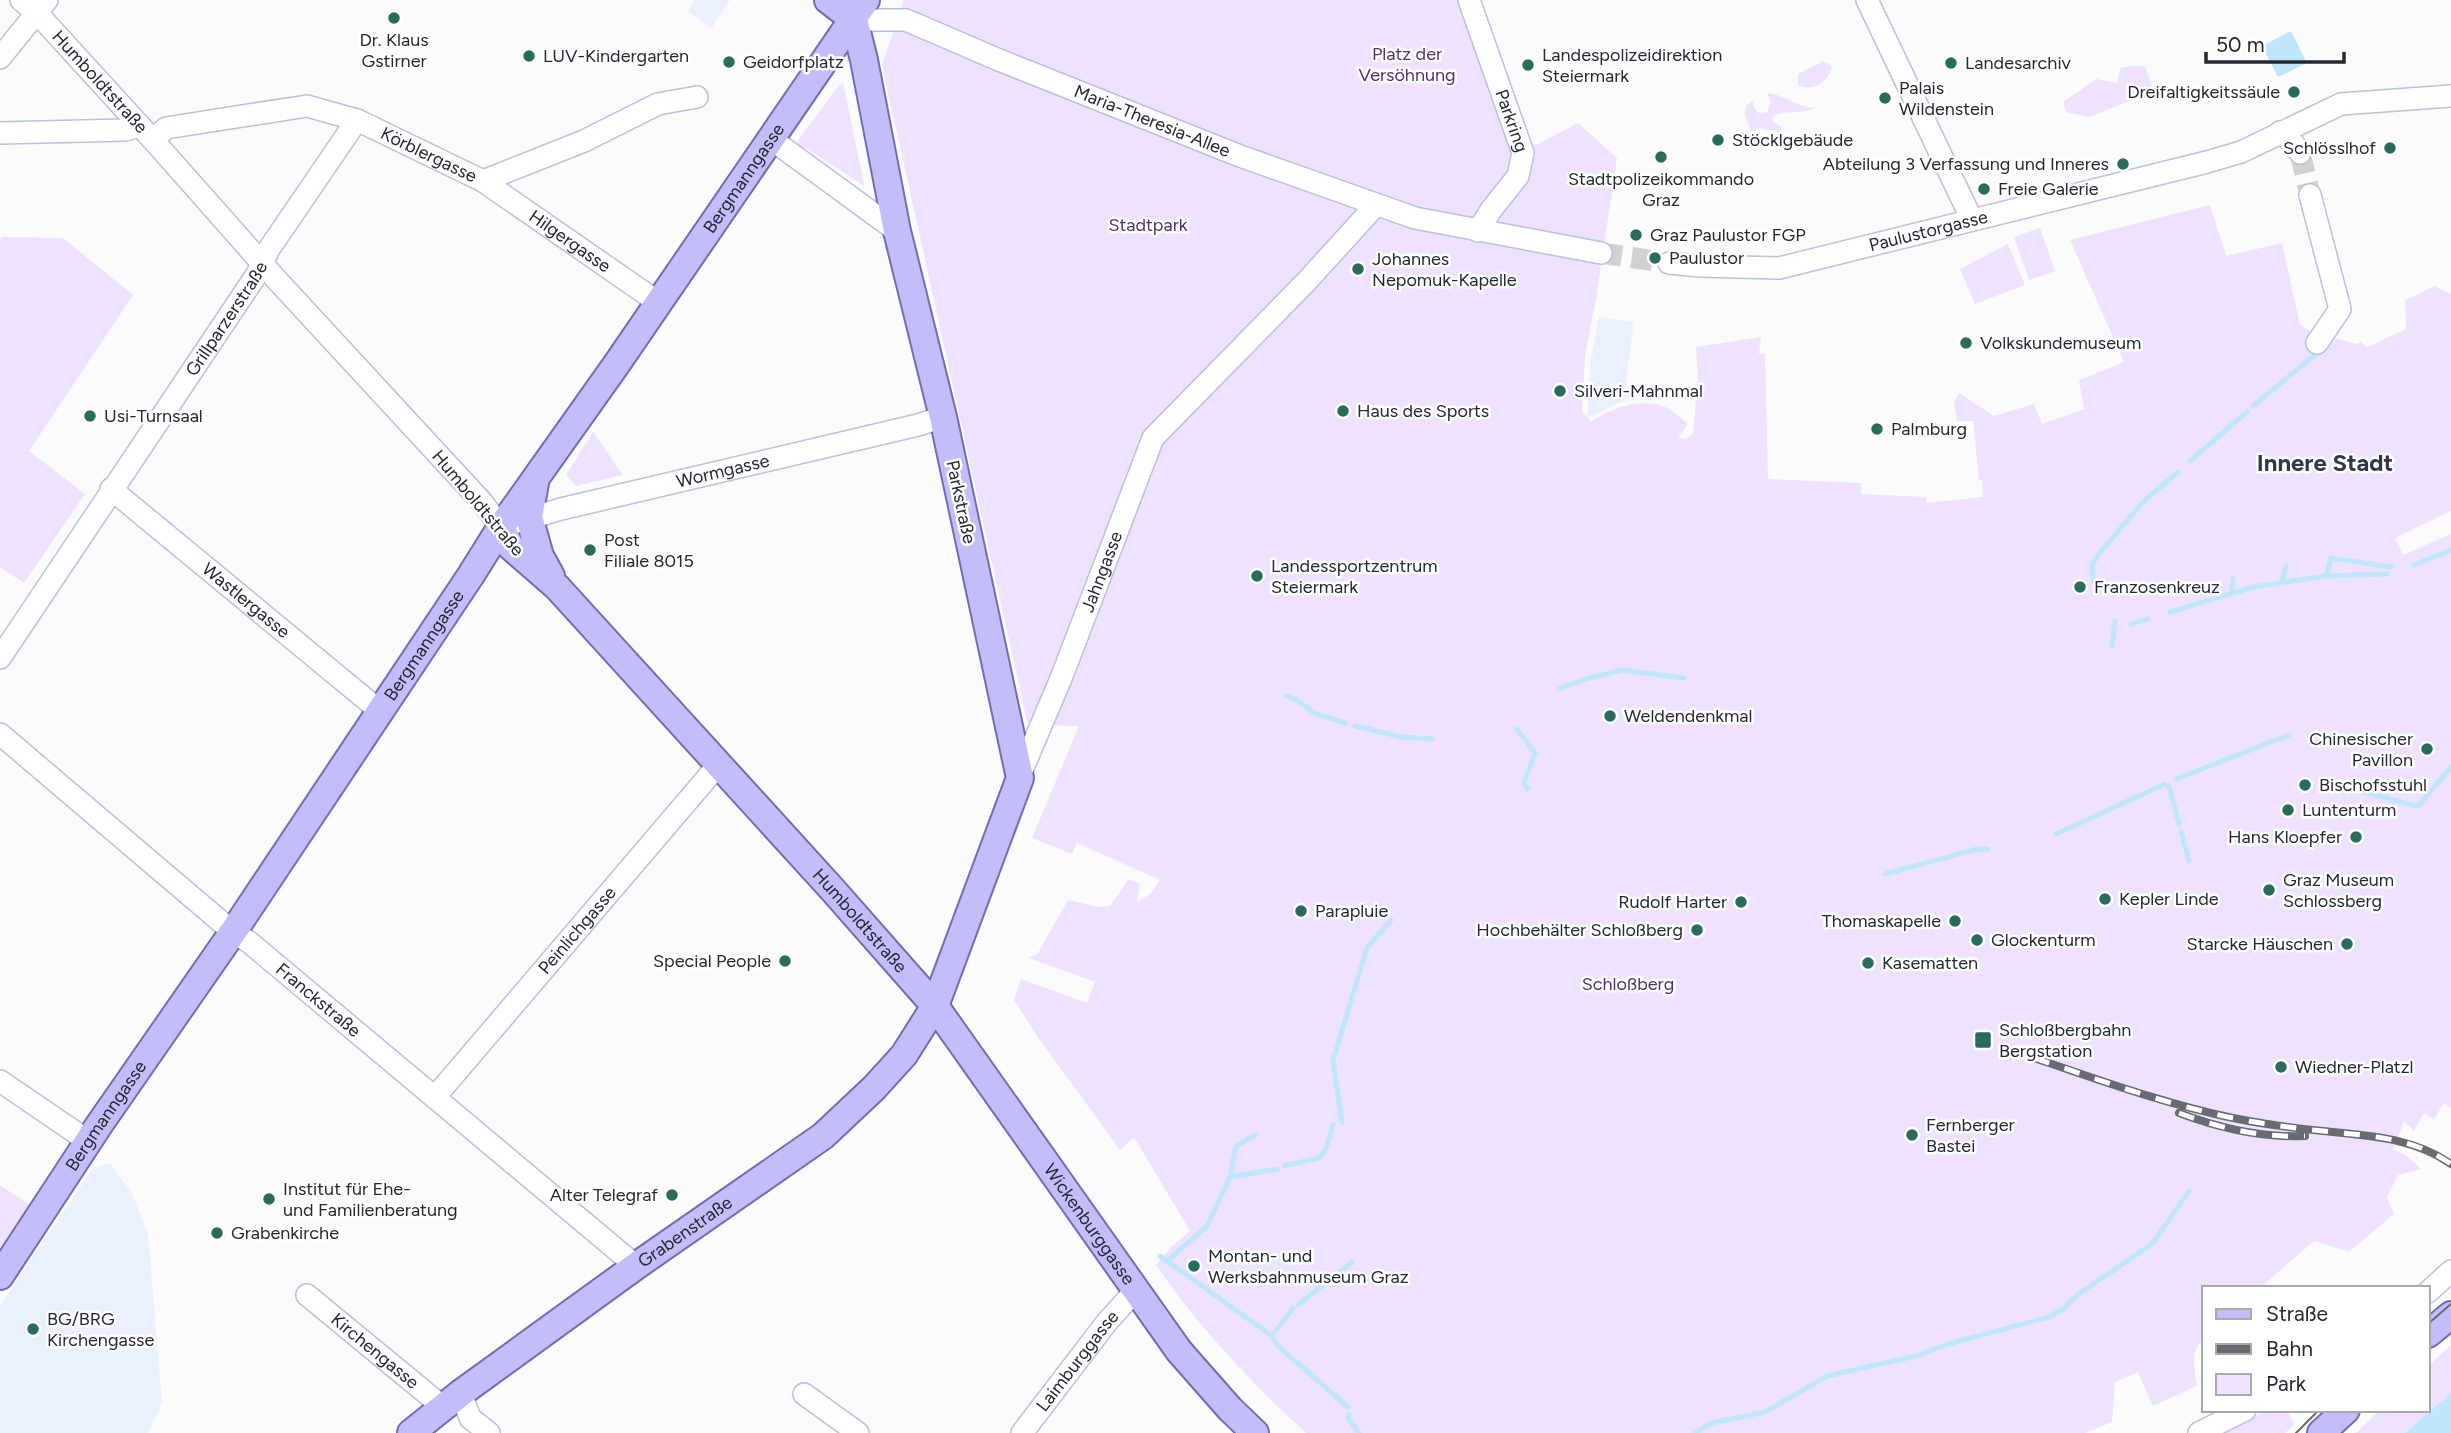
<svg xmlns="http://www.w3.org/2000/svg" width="2451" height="1433" font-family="Figtree,sans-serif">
	<rect width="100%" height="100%" fill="#fbfbfb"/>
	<path fill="#eaf0fe" d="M695 0H730L711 29 688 11Z
		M1599 317 1634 322 1626 381 1630 398 1587 418 1591 359Z
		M110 1163 132 1193 148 1234 162 1403 148 1433H0V1306L93 1168Z"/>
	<path fill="#eee2fe" d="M904 0H1472L1514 133 1536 145 1578 123 1617 158 1596 299 1585 355 1582 411 1591 422C1610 408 1635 400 1660 405 1670 407 1680 418 1688 424L1678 438 1686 439 1693 433 1698 376 1696 347 1761 337 1759 354H1765L1768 479 1861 483V494L1926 497 1927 503 1983 497 1982 480H1979L1973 421H1957L1954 402 1959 393 1994 416 2034 404 2042 424 2084 409 2079 380 2124 362 2070 240 2210 205 2226 256 2282 243 2300 325 2310 331 2356 344 2361 342 2367 347 2406 329 2405 300 2435 286 2451 294V511L2395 538 2403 555 2451 534V1108L2444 1103 2434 1119 2424 1113 2414 1131 2404 1121 2393 1150 2406 1155 2421 1169 2398 1175 2387 1197 2394 1214 2349 1252 2314 1241 2260 1288H2204V1339C2189 1350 2195 1370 2197 1386L2153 1406 2138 1372 2115 1382 2112 1422 2085 1433H1306C1250 1381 1199 1328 1156 1265L1170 1248 1190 1231 1134 1137 1120 1150 1037 1036 1014 1000 1021 979 1087 1003 1095 982 1029 958 1038 953 1068 900 1099 907 1110 906 1129 879 1140 884 1137 902 1150 894 1160 880 1077 843 1072 854 1032 838 1079 726 1030 725 1027 721 882 65Z
		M1823 61 1831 65 1832 69C1826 83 1812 92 1798 85V74Z
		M2132 66H2145L2154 91 2090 117 2066 112 2063 102 2096 79 2117 83 2120 68Z
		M843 83 864 184V186L806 148 802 153 794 146 840 84Z
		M1767 93C1786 95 1796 107 1816 108 1801 115 1784 109 1772 117L1773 122 1783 128 1779 132 1758 128 1752 132 1745 116 1746 106 1753 101V106L1759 113 1767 112 1771 102Z
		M2040 228 2055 271 2029 280 2014 237Z
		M2 237 63 238 133 295 29 451 85 494 24 583 0 567V240Z
		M2008 244 2025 285 1975 304 1960 269Z
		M593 432 623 475 576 486 566 475Z
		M0 1185 41 1213 0 1276Z
		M2451 1345V1393L2405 1433H2356L2380 1410H2428V1366Z
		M2268 1410H2287L2294 1424 2285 1433H2222Z"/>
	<path fill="#bfe6fb" d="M2291 31 2307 63 2278 77 2262 46Z
		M2451 1393V1433H2405Z"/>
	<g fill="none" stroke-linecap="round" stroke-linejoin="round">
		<path stroke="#bfe6fb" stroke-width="5" d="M2253 406 2321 350
			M2190 461 2247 412
			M2414 565 2451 550
			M2326 576 2331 558 2391 567
			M2093 580 2092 565 2098 555 2143 502 2178 472
			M2281 583 2286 566
			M2232 593 2233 578
			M2170 612 2253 587 2326 576 2387 574
			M2131 624 2148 619
			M2112 646 2115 621
			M1559 689 1582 680 1622 670 1684 678
			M1286 696 1295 699 1316 714 1345 723
			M1355 726 1402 737 1432 739
			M1517 729 1535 753 1524 783 1528 789
			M2176 779 2289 735
			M2330 783 2416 806 2419 805 2451 767
			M2169 786 2179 824
			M2181 831 2189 861
			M2056 834 2165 784
			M1885 874 1977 849H1988
			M1342 1123 1333 1060 1367 948 1391 920
			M1284 1166 1319 1158 1326 1149 1333 1125
			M1230 1177 1236 1146 1255 1135
			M1160 1256 1272 1336 1293 1308
			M1167 1261 1207 1226 1230 1177 1277 1169
			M1298 1305 1352 1262
			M1272 1336 1277 1345 1348 1407
			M1349 1414 1348 1418 1359 1433
			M1695 1433 1711 1423 1765 1412 1827 1376 1916 1356 1948 1344 2049 1317 2063 1309 2077 1295 2152 1244 2189 1191"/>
		<path stroke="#d0d1d3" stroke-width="21" stroke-dasharray="21 10" stroke-linecap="butt" d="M2300 153 2310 195
			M1601 253 1669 263"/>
		<g stroke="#b7c2de" stroke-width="24">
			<g id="minor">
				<path id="s1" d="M21 0 37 13 153 140 276 279 482 502 501 527 561 509 918 425 943 417"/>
				<path id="s2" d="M1469 0 1523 153 1518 176 1491 210 1478 231"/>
				<path d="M1867 0 1972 220"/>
				<path id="s3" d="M854 20H906L999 60 1240 156 1415 218 1601 253"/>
				<path d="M0 58 47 0"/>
				<path d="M2280 132 2294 144 2300 153"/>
				<path d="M0 133 125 130 140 126"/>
				<path d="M771 139 897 231"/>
				<path id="s4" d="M153 140 166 128 307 106 357 120 483 181 659 303"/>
				<path d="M483 181 584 141 658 104 697 97"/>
				<path d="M2310 195 2340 309 2317 343"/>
				<path id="s5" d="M1669 263 1700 266 1779 268 2207 162 2241 152 2341 104 2451 96"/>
				<path id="s6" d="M111 489 380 711"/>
				<path id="s7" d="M0 658 257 274 269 249 357 120"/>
				<path id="s8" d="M0 734 233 932 249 942 636 1266"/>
				<path id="s9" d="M1020 775 1062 676 1153 438 1306 282 1376 205"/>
				<path d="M0 1081 88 1141"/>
				<path id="s10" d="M435 1097 719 764"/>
				<path d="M2428 1292 2451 1271"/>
				<path id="s11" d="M307 1295 443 1407"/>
				<path d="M461 1393 470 1418 489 1433"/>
				<path d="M804 1394 858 1433"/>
				<path id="s12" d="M1022 1433 1107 1322 1136 1290"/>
				<path d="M2199 1433 2245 1410"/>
			</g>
		</g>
		<g stroke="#716db1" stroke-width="30">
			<g id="major">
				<path d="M828 0 854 20"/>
				<path d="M535 483 529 517 540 556 551 576"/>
				<path id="s13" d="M501 527 510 546 557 587 832 889 935 1006 1179 1351 1230 1409 1255 1433"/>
				<path id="s14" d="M0 1276 99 1125 233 932 471 575 501 527 616 365 866 0"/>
				<path d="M2428 1334 2451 1315"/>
				<path id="s15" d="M411 1433 461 1393 636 1266 823 1136 874 1088 904 1055 935 1006 1020 778 943 417 897 231 864 60 854 20"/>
				<path d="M2321 1433 2346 1410"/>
			</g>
		</g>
		<use href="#minor" stroke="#fff" stroke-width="21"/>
		<use href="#major" stroke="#c3bef9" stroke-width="26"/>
		<path stroke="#686b72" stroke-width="2" d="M2428 1324 2451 1304
			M2296 1433 2319 1410"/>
		<g stroke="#686b72" stroke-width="8">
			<path id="rail" d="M2034 1058C2100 1080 2165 1104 2233 1118 2263 1124 2293 1128 2323 1131 2368 1136 2413 1137 2451 1164
				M2179 1113C2219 1128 2262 1138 2305 1136"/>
		</g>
		<use href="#rail" stroke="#fff" stroke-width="5" stroke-dasharray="16" stroke-linecap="butt"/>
	</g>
	<g fill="#296c5d" stroke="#fff" stroke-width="2.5">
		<circle cx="394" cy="18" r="7"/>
		<circle cx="529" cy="56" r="7"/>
		<circle cx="729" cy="62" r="7"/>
		<circle cx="1951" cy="63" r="7"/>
		<circle cx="1528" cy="65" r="7"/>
		<circle cx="2294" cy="92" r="7"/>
		<circle cx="1885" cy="98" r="7"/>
		<circle cx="1718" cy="140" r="7"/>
		<circle cx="2390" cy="148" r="7"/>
		<circle cx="1661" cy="157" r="7"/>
		<circle cx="2123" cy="164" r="7"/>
		<circle cx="1984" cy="189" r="7"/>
		<circle cx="1636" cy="235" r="7"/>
		<circle cx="1655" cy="258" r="7"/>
		<circle cx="1358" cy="269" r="7"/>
		<circle cx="1966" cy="343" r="7"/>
		<circle cx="1560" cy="391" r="7"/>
		<circle cx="1343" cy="411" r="7"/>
		<circle cx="90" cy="416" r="7"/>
		<circle cx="1877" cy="429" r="7"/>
		<circle cx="590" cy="550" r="7"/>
		<circle cx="1257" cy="576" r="7"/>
		<circle cx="2080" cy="587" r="7"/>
		<circle cx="1610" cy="716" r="7"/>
		<circle cx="2427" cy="749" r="7"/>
		<circle cx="2305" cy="785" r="7"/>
		<circle cx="2288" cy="810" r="7"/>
		<circle cx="2356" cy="837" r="7"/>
		<circle cx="2269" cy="890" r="7"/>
		<circle cx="2105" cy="899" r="7"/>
		<circle cx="1741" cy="902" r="7"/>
		<circle cx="1301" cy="911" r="7"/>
		<circle cx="1955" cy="921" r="7"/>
		<circle cx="1697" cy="930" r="7"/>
		<circle cx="1977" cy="940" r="7"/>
		<circle cx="2347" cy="944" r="7"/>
		<circle cx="785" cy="961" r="7"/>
		<circle cx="1868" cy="963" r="7"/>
		<rect x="1974" y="1031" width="18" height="18" rx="3.5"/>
		<circle cx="2281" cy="1067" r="7"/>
		<circle cx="1912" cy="1135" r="7"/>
		<circle cx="672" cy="1195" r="7"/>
		<circle cx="269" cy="1199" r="7"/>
		<circle cx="217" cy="1233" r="7"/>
		<circle cx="1194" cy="1266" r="7"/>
		<circle cx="33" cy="1329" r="7"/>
	</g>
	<g text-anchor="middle" stroke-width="5" stroke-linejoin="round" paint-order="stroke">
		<g font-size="18" fill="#242833" stroke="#fff" text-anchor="start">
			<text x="394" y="46" text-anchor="middle">Dr. Klaus<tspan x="394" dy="21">Gstirner</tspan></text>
			<text x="1542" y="61">Landespolizeidirektion<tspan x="1542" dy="21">Steiermark</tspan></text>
			<text x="543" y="62">LUV-Kindergarten</text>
			<text x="743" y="68">Geidorfplatz</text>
			<text x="1965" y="69">Landesarchiv</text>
			<text x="1899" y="94">Palais<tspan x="1899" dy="21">Wildenstein</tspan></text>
			<text x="2280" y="98" text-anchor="end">Dreifaltigkeitssäule</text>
			<text x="1732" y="146">Stöcklgebäude</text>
			<text x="2376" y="154" text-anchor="end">Schlösslhof</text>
			<text x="2109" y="170" text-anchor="end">Abteilung 3 Verfassung und Inneres</text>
			<text x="1661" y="185" text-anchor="middle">Stadtpolizeikommando<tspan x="1661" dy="21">Graz</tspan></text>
			<text x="1998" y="195">Freie Galerie</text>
			<text x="1650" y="241">Graz Paulustor FGP</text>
			<text x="1669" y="264">Paulustor</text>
			<text x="1372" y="265">Johannes<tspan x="1372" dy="21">Nepomuk-Kapelle</tspan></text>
			<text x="1980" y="349">Volkskundemuseum</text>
			<text x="1574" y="397">Silveri-Mahnmal</text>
			<text x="1357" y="417">Haus des Sports</text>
			<text x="104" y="422">Usi-Turnsaal</text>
			<text x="1891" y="435">Palmburg</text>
			<text x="604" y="546">Post<tspan x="604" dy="21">Filiale 8015</tspan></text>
			<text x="1271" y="572">Landessportzentrum<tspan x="1271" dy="21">Steiermark</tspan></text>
			<text x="2094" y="593">Franzosenkreuz</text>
			<text x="1624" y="722">Weldendenkmal</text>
			<text x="2413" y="745" text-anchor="end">Chinesischer<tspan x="2413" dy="21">Pavillon</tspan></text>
			<text x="2319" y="791">Bischofsstuhl</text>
			<text x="2302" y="816">Luntenturm</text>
			<text x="2342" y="843" text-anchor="end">Hans Kloepfer</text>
			<text x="2283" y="886">Graz Museum<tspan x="2283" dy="21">Schlossberg</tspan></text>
			<text x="2119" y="905">Kepler Linde</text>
			<text x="1727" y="908" text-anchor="end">Rudolf Harter</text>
			<text x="1315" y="917">Parapluie</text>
			<text x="1941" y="927" text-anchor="end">Thomaskapelle</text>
			<text x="1683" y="936" text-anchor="end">Hochbehälter Schloßberg</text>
			<text x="1991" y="946">Glockenturm</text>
			<text x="2333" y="950" text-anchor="end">Starcke Häuschen</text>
			<text x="771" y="967" text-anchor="end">Special People</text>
			<text x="1882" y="969">Kasematten</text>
			<text x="1999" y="1036">Schloßbergbahn<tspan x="1999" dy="21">Bergstation</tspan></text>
			<text x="2295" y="1073">Wiedner-Platzl</text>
			<text x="1926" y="1131">Fernberger<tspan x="1926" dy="21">Bastei</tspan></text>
			<text x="283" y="1195">Institut für Ehe-<tspan x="283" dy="21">und Familienberatung</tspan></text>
			<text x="658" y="1201" text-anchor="end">Alter Telegraf</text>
			<text x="231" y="1239">Grabenkirche</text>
			<text x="1208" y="1262">Montan- und<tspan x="1208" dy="21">Werksbahnmuseum Graz</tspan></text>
			<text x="47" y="1325">BG/BRG<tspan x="47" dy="21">Kirchengasse</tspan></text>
		</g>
		<g font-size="18" fill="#512f72" stroke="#fff">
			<text x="1407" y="60">Platz der<tspan x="1407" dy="21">Versöhnung</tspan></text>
			<text x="1148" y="231">Stadtpark</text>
			<text x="1628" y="990">Schloßberg</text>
		</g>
		<g font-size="18" fill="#242833" stroke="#fff">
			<text dy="6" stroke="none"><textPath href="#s1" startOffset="114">Humboldtstraße</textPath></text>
			<text dy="6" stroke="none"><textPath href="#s2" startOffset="128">Parkring</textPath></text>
			<text dy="6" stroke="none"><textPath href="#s3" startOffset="318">Maria-Theresia-Allee</textPath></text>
			<text dy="6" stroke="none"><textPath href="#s4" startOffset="292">Körblergasse</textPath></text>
			<text dy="6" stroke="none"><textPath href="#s14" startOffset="1326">Bergmanngasse</textPath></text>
			<text dy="6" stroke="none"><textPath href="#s5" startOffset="264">Paulustorgasse</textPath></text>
			<text dy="6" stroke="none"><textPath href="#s4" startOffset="458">Hilgergasse</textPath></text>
			<text dy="6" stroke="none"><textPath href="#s7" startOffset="408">Grillparzerstraße</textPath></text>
			<text dy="6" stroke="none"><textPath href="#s1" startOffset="942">Wormgasse</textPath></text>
			<text transform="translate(961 502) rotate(78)" y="6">Parkstraße</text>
			<text transform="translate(478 503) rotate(50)" y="6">Humboldtstraße</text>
			<text dy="6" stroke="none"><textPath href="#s9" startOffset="219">Jahngasse</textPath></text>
			<text dy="6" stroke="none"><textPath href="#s6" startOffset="175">Wastlergasse</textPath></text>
			<text dy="6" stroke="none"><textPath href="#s14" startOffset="760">Bergmanngasse</textPath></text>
			<text dy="6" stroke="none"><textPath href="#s13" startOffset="534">Humboldtstraße</textPath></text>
			<text dy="6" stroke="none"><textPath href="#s10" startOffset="219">Peinlichgasse</textPath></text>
			<text dy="6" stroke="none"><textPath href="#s8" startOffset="415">Franckstraße</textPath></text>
			<text dy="6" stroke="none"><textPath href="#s14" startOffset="192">Bergmanngasse</textPath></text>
			<text dy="6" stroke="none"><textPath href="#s13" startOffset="915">Wickenburggasse</textPath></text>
			<text dy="6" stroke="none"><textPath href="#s15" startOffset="340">Grabenstraße</textPath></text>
			<text dy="6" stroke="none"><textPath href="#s11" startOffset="88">Kirchengasse</textPath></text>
			<text dy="6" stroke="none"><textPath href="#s12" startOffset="91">Laimburggasse</textPath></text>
		</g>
		<g font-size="24" font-weight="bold" fill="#2f374d" stroke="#fff">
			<text x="2325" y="471">Innere Stadt</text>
		</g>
	</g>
	<rect x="2202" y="1286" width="228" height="126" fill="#ffffff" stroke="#a7a9ad" stroke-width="2"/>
	<rect x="2216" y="1309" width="35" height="10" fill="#c3bef9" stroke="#a7a9ad" stroke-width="2"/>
	<text x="2266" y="1321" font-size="21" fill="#242833">Straße</text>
	<rect x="2216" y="1344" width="35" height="10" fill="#686b72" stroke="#a7a9ad" stroke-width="2"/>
	<text x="2266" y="1356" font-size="21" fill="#242833">Bahn</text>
	<rect x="2216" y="1374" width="35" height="21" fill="#eee2fe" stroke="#a7a9ad" stroke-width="2"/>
	<text x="2266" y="1391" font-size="21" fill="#242833">Park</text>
	<path d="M2206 52v10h138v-10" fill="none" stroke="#242833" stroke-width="3.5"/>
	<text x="2216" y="52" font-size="21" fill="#242833" stroke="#ffffff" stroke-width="5" paint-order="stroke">50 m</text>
</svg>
